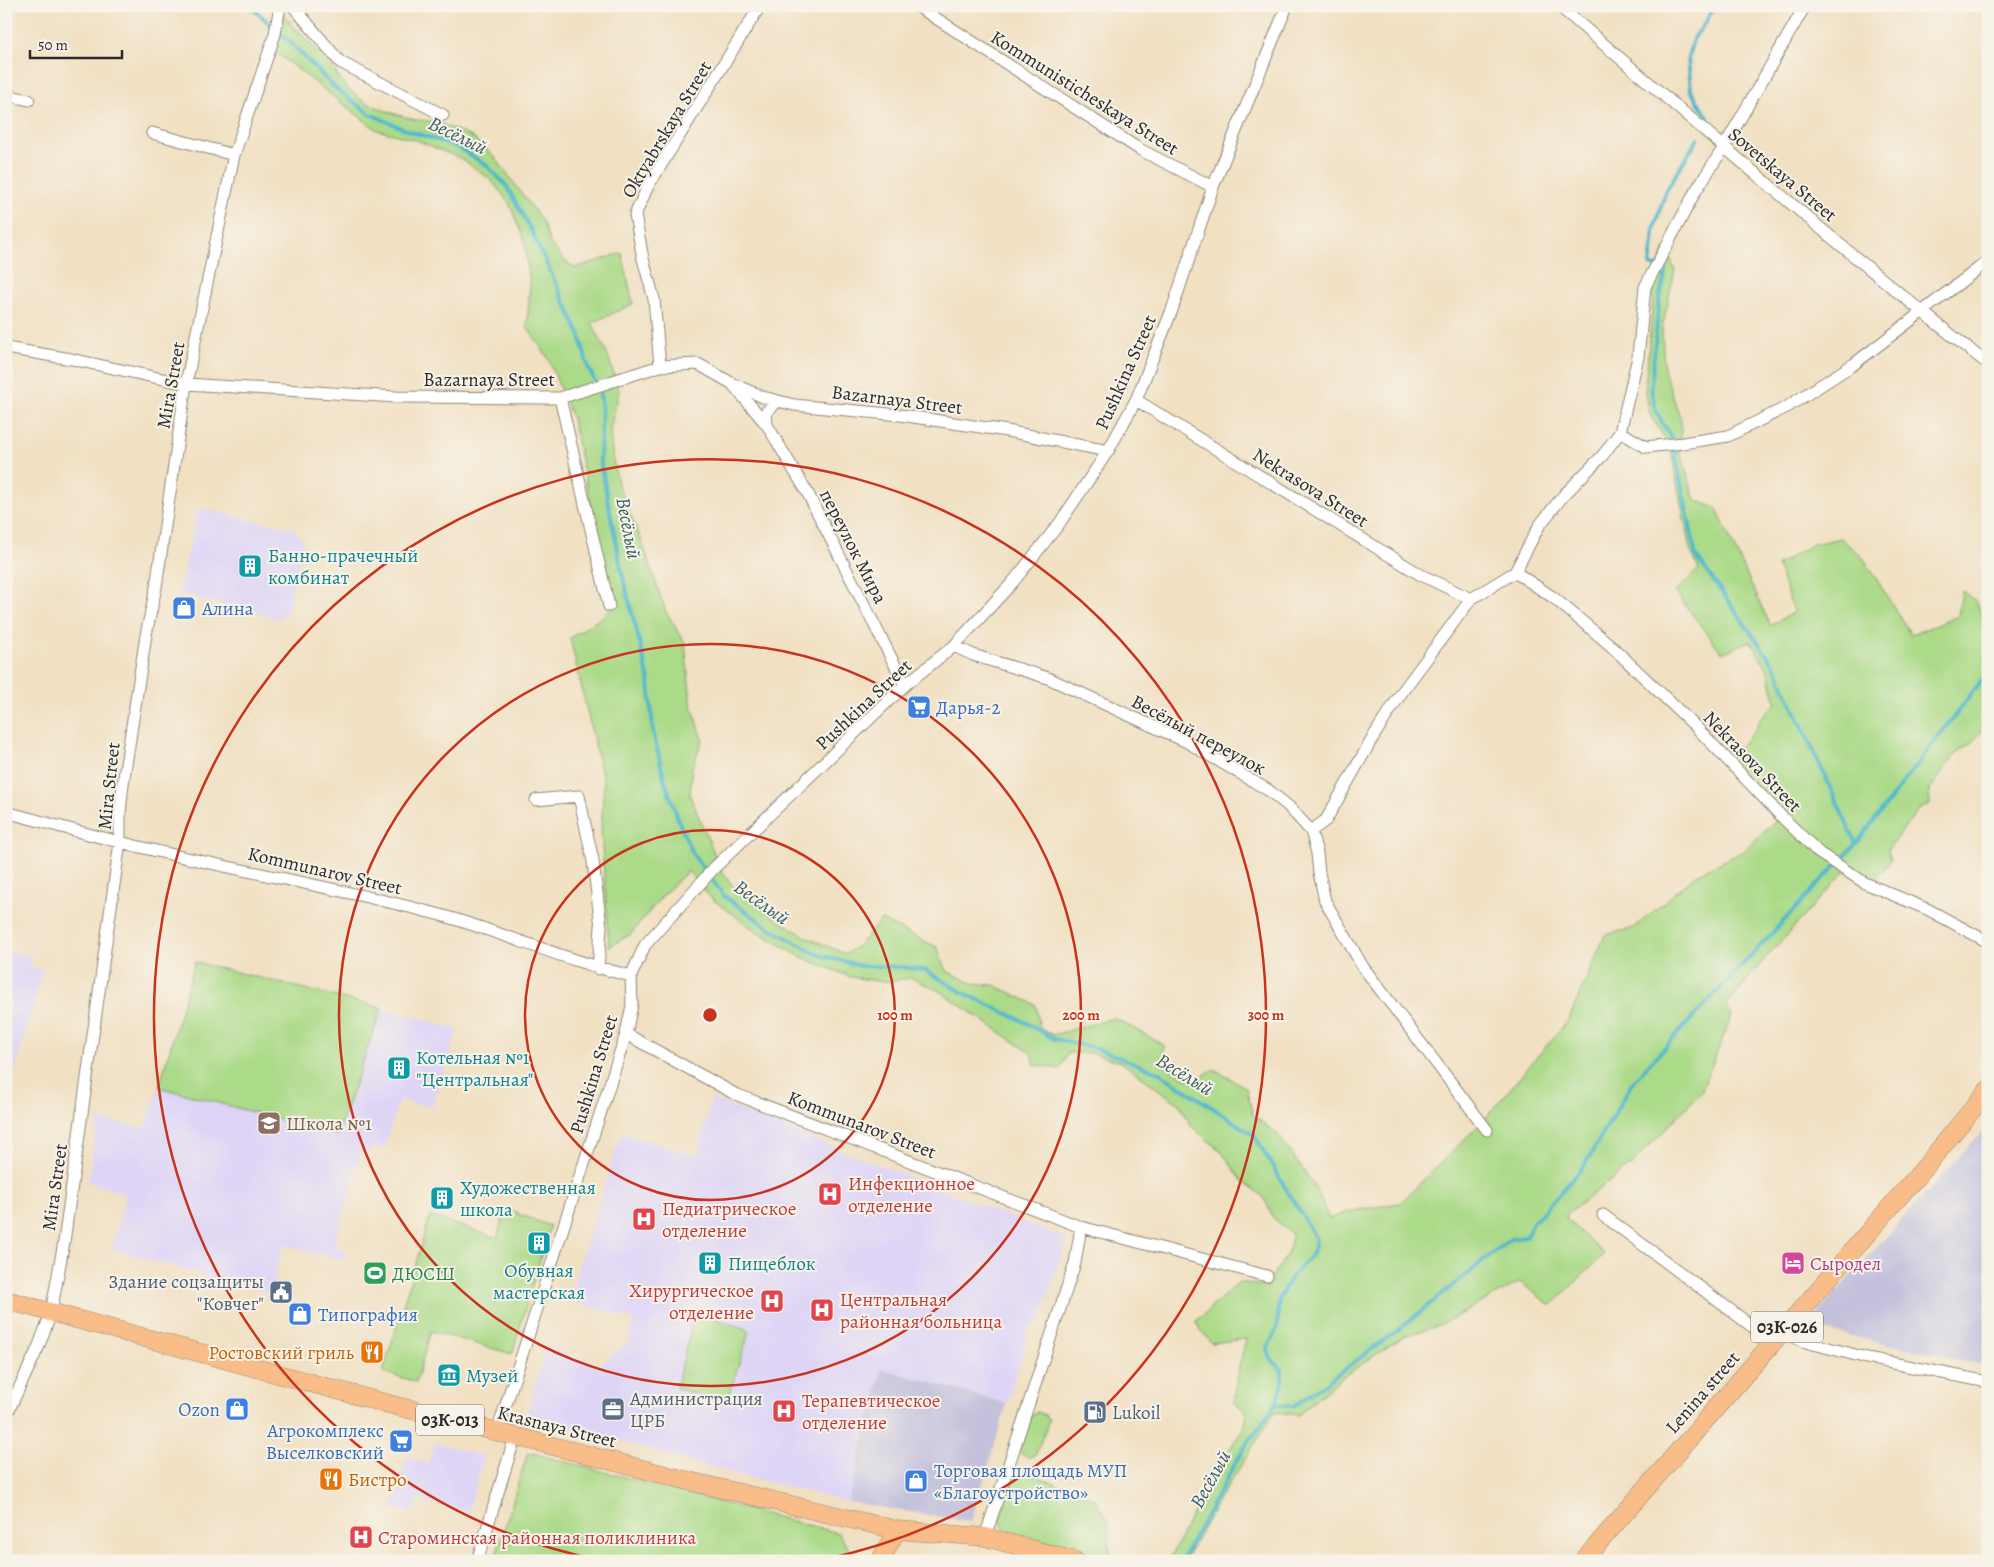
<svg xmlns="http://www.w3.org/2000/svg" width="1994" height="1567" font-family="Alegreya,serif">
	<rect width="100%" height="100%" fill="#f7f3e8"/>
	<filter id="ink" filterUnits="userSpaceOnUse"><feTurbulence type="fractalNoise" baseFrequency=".02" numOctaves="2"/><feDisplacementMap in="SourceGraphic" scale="10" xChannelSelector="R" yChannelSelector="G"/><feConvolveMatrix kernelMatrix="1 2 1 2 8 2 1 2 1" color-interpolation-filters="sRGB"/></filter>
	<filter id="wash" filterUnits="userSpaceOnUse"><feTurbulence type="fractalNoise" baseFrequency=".0096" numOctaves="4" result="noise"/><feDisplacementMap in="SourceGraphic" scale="20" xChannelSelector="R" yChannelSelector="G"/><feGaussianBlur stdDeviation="1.12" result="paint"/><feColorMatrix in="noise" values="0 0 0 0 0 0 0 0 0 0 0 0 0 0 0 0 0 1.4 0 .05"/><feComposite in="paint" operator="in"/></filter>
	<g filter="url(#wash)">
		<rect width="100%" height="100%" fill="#f1e0c2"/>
		<path fill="#ded5f6" d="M198 508 294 529 304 543 287 613 278 619 179 593Z
			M6 951 32 956 30 968 43 970 6 1103Z
			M195 962 382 1008 458 1029 432 1108 399 1099 384 1149 372 1146 369 1153 361 1151 334 1247 347 1251 344 1261 283 1245 271 1294 112 1249 126 1195 88 1182 98 1119 145 1128 159 1087Z
			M712 1099 1067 1239 1039 1322 1030 1326 1007 1404 882 1369 848 1502 699 1464 527 1415 546 1347 599 1365 627 1344 634 1320 569 1300 621 1133 697 1156Z
			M434 1443 484 1456 468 1513 417 1499 413 1513 392 1508 406 1456 428 1463Z"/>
		<path fill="#c3c1dc" d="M1988 1125V1366L1805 1326Z
			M882 1369 1007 1404 971 1522 848 1502Z"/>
		<path fill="#abda88" stroke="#6b825a" d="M281 13 330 64 346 87 364 102 389 112 415 120 434 121 472 137 494 156 542 221 550 243 565 261 575 268 622 253 633 304 592 323 608 356 619 391 610 430 613 459 619 488 642 542 666 612 685 643 691 703 703 739 692 768 690 796 722 872 732 885 778 920 808 938 846 954 860 944 881 920 937 947 947 971 972 983 994 985 1036 1005 1040 1028 1053 1035 1114 1018 1164 1045 1162 1064 1193 1082 1214 1069 1246 1088 1253 1115 1278 1135 1314 1185 1329 1219 1347 1212 1400 1203 1483 1121 1569 1019 1605 935 1634 928 1697 874 1744 851 1781 816 1727 760 1753 733 1761 717 1776 703 1767 668 1750 641 1722 653 1675 592 1699 569 1690 550 1672 457 1666 440 1650 415 1645 389 1653 299 1649 295 1665 248 1675 270 1662 329 1664 370 1681 421 1680 451 1695 500 1716 508 1770 625 1794 612 1777 565 1813 544 1841 538 1864 559 1911 635 1958 616 1962 591 1974 599 1988 627V726L1970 744 1955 754 1929 791 1930 804 1918 810 1888 849 1891 860 1876 879 1865 883 1845 871 1764 960 1726 1006 1732 1015 1701 1092 1631 1165 1567 1214 1566 1219 1604 1254 1551 1306 1520 1282 1438 1326 1404 1336 1341 1378 1298 1415 1275 1412 1220 1498 1184 1561H1169L1212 1476 1245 1425 1247 1412 1234 1402 1239 1366 1246 1339 1211 1343 1195 1322 1239 1282 1264 1286C1276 1271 1291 1254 1292 1234L1273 1218 1263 1196 1243 1182 1221 1151 1191 1126 1180 1105 1121 1062 1092 1053H1068L1060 1069 1035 1065 1031 1053 938 990 911 978 883 982 851 977 801 957 753 929 712 899 688 871 663 895 631 934 609 947 601 830 604 784 570 638 602 617 613 606 572 418 548 358 527 327 530 283 524 240 509 203 491 180 462 159 416 140 377 130 270 48Z
			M195 962 382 1008 337 1135 159 1087Z
			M506 1209 550 1226 512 1354 431 1331 416 1382 383 1372 430 1216 497 1238Z
			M695 1312 750 1330 726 1403 676 1388Z
			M1038 1412 1045 1415 1049 1420 1036 1454 1030 1457 1022 1455 1019 1449 1032 1414Z
			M528 1452 838 1533 851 1552 849 1561H494Z
			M1025 1472 1095 1499 1108 1520 1110 1552 1108 1558 1004 1530 1000 1519 1010 1480Z"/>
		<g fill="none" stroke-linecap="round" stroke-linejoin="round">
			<path stroke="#4eb8cb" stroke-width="4" d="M250 6 290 42 335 88 370 114 409 131 456 146 486 165 506 185 530 228 579 333 588 367 600 392 602 410 600 460 622 573 649 680 653 732 665 782 682 830 694 856 725 897 771 929 816 954 861 966 902 967 925 970 960 991 1023 1021 1054 1039 1095 1048 1158 1072 1254 1135 1316 1239 1313 1253 1291 1277 1279 1299 1277 1328 1268 1348 1269 1356 1282 1371V1388L1275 1405 1241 1453 1181 1561
				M1706 120 1708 117 1691 91 1688 58 1693 39 1706 22 1714 6
				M1698 138 1666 191 1655 225 1650 265 1666 270 1659 300 1651 389 1656 412 1672 439 1696 556 1774 665 1856 844
				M1275 1405 1294 1406 1397 1331 1510 1239 1526 1237 1533 1223 1584 1166 1634 1080 1856 844 1988 672"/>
		</g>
	</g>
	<g filter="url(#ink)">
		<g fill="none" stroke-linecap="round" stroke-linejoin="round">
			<g stroke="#8e8676" stroke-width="13">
				<path id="minor" d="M293 6 340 62 443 115
					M917 6 1139 149 1213 187
					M1559 6C1701 127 1841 249 1988 364
					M6 95 29 100
					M152 133 234 155
					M6 348 71 359 186 384 396 397 560 398 660 366 698 364 733 384 763 397 794 405 900 415 1007 431 1108 451
					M660 366 654 299 643 259 635 215 648 186 760 6
					M734 386 767 425 807 492 905 685
					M560 398 609 606
					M1136 400 1421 575 1471 599
					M767 425 766 412 778 401
					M1620 432 1646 447 1683 443 1728 436 1787 407 1854 364 1988 261
					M1515 572 1554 598 1609 644 1696 727 1781 816 1819 853 1865 883 1929 910 1988 942
					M954 646 973 655 1048 678 1187 742 1268 790 1288 806 1311 831 1317 853 1319 873 1325 901 1363 967 1487 1130
					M536 800 579 796 593 861 601 927 598 969
					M6 812C44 822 82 833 120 842 227 870 337 886 444 916 507 934 567 961 631 976
					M1311 831 1326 820 1375 734 1402 692 1471 599 1515 572 1539 526 1563 496 1603 455 1620 432 1638 357 1645 287 1695 192 1724 147 1805 6
					M626 1034 735 1094 1081 1227 1267 1276
					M1603 1215 1773 1342
					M1782 1333 1806 1342 1867 1358 1988 1382
					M6 1416 38 1348 51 1313 64 1242 120 842V813L123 784 146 635 156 587 186 384 234 155 275 34 280 6
					M497 1432 626 1034 632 1005 631 976 645 945 714 868 905 685 954 646 1013 582 1059 524 1108 451 1136 400 1172 310 1213 187 1287 6
					M985 1537 1075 1263 1081 1227
					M477 1561 515 1437"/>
			</g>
			<g stroke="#8e8676" stroke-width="19">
				<path id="primary" d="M6 1300 381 1402 693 1482 897 1530 985 1537 1075 1561
					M880 1561 897 1530
					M1583 1561 1925 1167 1988 1090"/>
			</g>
			<use href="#minor" stroke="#fff" stroke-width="11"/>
			<use href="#primary" stroke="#f8bd88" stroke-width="18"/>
		</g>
	</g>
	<g fill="none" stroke="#c8321e" stroke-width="2.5">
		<circle cx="710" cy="1015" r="185"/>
		<circle cx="710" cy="1015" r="371"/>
		<path d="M599 1560A556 556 0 1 1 821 1560"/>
	</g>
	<defs>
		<g id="building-square" transform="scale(1.25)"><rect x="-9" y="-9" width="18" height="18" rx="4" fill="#0f9aa8" stroke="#f7f3e8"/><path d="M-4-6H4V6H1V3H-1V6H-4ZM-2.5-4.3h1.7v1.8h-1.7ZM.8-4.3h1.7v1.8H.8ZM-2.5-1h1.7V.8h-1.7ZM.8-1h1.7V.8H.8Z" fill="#fff"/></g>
		<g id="shop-square" transform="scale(1.25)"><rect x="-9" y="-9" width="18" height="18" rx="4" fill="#3f7fe0" stroke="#f7f3e8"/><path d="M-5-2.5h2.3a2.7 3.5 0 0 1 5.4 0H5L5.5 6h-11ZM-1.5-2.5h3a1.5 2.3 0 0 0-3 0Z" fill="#fff"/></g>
		<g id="supermarket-square" transform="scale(1.25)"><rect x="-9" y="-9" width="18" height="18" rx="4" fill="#3f7fe0" stroke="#f7f3e8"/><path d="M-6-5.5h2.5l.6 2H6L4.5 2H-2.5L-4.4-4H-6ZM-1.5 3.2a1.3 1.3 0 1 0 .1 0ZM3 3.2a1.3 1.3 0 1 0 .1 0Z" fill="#fff"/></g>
		<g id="school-square" transform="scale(1.25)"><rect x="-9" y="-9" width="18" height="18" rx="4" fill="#8d6e63" stroke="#f7f3e8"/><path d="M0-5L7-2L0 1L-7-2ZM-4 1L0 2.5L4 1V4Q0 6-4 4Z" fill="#fff"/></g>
		<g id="hospital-square" transform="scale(1.25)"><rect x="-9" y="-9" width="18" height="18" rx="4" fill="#e0444e" stroke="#f7f3e8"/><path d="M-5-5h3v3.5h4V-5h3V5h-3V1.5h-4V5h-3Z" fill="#fff"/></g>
		<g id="hotel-square" transform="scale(1.25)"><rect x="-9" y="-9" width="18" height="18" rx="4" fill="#d1479c" stroke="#f7f3e8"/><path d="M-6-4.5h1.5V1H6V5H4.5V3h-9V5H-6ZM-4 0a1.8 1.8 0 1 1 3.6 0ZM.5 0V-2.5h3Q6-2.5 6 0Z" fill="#fff"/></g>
		<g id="stadium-square" transform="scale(1.25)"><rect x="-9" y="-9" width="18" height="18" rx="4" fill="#2e9e5b" stroke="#f7f3e8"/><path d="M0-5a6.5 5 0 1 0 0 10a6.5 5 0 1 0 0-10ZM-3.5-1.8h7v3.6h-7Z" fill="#fff"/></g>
		<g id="civic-square" transform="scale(1.25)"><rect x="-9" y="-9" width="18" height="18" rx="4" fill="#5c6f8a" stroke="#f7f3e8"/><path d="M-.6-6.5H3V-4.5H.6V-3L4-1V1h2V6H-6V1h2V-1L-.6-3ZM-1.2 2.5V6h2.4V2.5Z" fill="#fff"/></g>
		<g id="restaurant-square" transform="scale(1.25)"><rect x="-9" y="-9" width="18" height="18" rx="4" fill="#e8710a" stroke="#f7f3e8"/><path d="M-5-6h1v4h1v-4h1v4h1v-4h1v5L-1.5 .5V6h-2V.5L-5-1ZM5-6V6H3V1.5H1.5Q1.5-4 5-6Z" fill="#fff"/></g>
		<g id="museum-square" transform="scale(1.25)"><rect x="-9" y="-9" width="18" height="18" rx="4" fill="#0f9aa8" stroke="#f7f3e8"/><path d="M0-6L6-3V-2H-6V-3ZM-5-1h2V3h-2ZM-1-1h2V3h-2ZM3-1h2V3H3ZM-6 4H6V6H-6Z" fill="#fff"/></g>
		<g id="office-square" transform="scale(1.25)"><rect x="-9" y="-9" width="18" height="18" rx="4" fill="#5c6f8a" stroke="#f7f3e8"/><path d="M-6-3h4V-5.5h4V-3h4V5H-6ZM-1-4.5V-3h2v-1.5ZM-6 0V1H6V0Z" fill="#fff"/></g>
		<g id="fuel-square" transform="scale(1.25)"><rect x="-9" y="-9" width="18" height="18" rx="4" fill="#5c6f8a" stroke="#f7f3e8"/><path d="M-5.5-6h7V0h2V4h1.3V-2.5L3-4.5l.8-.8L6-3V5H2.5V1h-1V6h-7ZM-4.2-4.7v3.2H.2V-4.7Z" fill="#fff"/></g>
	</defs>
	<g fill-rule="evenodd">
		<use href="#building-square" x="250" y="566"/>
		<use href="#shop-square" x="184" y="608"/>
		<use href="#supermarket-square" x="919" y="707"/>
		<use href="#building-square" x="399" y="1068"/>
		<use href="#school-square" x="269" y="1123"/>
		<use href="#hospital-square" x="830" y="1194"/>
		<use href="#building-square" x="442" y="1198"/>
		<use href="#hospital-square" x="644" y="1219"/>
		<use href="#building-square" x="539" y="1243"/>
		<use href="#building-square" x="710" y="1263"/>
		<use href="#hotel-square" x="1793" y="1263"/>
		<use href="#stadium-square" x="375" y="1273"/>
		<use href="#civic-square" x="281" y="1292"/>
		<use href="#hospital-square" x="772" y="1301"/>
		<use href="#hospital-square" x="822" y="1310"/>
		<use href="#shop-square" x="300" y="1314"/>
		<use href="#restaurant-square" x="372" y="1352"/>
		<use href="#museum-square" x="449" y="1375"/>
		<use href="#shop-square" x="237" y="1409"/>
		<use href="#office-square" x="613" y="1409"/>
		<use href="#hospital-square" x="784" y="1411"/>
		<use href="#fuel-square" x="1095" y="1412"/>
		<use href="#supermarket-square" x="401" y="1441"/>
		<use href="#restaurant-square" x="331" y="1479"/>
		<use href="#shop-square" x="916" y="1481"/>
		<use href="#hospital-square" x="361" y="1537"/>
	</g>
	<g text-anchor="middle" stroke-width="4" stroke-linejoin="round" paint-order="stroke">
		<g fill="#f7f3e8" stroke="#686764" stroke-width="1">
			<rect x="1751" y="1311.5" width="72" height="31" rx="4"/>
			<rect x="416" y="1404.5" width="68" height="31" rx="4"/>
		</g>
		<g font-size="18" font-weight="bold" fill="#2b2b2b">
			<text x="1787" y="1333">03К-026</text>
			<text x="450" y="1426">03К-013</text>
		</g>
		<g font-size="19" fill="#2b2b2b" stroke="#f7f3e8">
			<text transform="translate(1085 92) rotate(32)" y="7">Kommunisticheskaya Street</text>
			<text transform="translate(666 129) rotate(-59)" y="7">Oktyabrskaya Street</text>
			<text transform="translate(1783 174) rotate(40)" y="7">Sovetskaya Street</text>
			<text transform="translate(1125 372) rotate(-66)" y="7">Pushkina Street</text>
			<text x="489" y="386">Bazarnaya Street</text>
			<text transform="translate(170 385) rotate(-80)" y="7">Mira Street</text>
			<text transform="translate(897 399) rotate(7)" y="7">Bazarnaya Street</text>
			<text transform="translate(1311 487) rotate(32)" y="7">Nekrasova Street</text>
			<text transform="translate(854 546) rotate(63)" y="7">переулок Мира</text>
			<text transform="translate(863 704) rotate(-43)" y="7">Pushkina Street</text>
			<text transform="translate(1199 734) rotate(28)" y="7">Весёлый переулок</text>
			<text transform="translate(1753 761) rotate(46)" y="7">Nekrasova Street</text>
			<text transform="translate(108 786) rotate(-84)" y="7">Mira Street</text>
			<text transform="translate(325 870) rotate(13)" y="7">Kommunarov Street</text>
			<text transform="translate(593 1074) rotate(-73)" y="7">Pushkina Street</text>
			<text transform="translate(862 1124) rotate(21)" y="7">Kommunarov Street</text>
			<text transform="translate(54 1187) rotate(-82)" y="7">Mira Street</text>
			<text transform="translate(1702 1392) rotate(-49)" y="7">Lenina street</text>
			<text transform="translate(557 1426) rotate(14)" y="7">Krasnaya Street</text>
		</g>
		<g font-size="19" fill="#0d838f" stroke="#f7f3e8" text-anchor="start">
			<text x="268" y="562">Банно-прачечный<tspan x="268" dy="22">комбинат</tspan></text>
			<text x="416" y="1064">Котельная №1<tspan x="416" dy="22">"Центральная"</tspan></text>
			<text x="460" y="1194">Художественная<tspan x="460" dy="22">школа</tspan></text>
			<text x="728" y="1270">Пищеблок</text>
			<text x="539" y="1277" text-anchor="middle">Обувная<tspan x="539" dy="22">мастерская</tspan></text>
			<text x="466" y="1382">Музей</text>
		</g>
		<g font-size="19" fill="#366cbe" stroke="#f7f3e8" text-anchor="start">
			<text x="202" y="615">Алина</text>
			<text x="936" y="714">Дарья-2</text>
			<text x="318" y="1321">Типография</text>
			<text x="220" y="1416" text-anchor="end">Ozon</text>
			<text x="384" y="1437" text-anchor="end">Агрокомплекс<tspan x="384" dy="22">Выселковский</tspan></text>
			<text x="934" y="1477">Торговая площадь МУП<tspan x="934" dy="22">«Благоустройство»</tspan></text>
		</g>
		<g font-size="19" fill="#785e54" stroke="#f7f3e8" text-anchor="start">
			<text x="286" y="1130">Школа №1</text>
		</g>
		<g font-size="19" fill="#be3a42" stroke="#f7f3e8" text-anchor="start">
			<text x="848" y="1190">Инфекционное<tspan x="848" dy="22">отделение</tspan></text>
			<text x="662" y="1215">Педиатрическое<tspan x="662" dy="22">отделение</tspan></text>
			<text x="754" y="1297" text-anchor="end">Хирургическое<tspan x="754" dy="22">отделение</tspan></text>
			<text x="840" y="1306">Центральная<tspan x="840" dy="22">районная больница</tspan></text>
			<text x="802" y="1407">Терапевтическое<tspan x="802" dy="22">отделение</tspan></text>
			<text x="378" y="1544">Староминская районная поликлиника</text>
		</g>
		<g font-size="19" fill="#b23c85" stroke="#f7f3e8" text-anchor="start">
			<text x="1810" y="1270">Сыродел</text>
		</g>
		<g font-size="19" fill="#27864d" stroke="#f7f3e8" text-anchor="start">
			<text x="392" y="1280">ДЮСШ</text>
		</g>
		<g font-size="19" fill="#4e5e75" stroke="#f7f3e8" text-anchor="start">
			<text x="264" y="1288" text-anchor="end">Здание соцзащиты<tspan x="264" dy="22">"Ковчег"</tspan></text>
			<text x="630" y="1405">Администрация<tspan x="630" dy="22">ЦРБ</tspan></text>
			<text x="1112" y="1419">Lukoil</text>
		</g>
		<g font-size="19" fill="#c56008" stroke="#f7f3e8" text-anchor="end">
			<text x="354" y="1359">Ростовский гриль</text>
			<text x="348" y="1486" text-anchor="start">Бистро</text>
		</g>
		<g font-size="20" font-style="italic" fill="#375c63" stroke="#f7f3e8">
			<text transform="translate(458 135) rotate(26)" y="7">Весёлый</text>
			<text transform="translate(629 528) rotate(79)" y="7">Весёлый</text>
			<text transform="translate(762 902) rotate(35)" y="7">Весёлый</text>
			<text transform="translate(1185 1074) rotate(31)" y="7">Весёлый</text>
			<text transform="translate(1210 1479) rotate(-61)" y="7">Весёлый</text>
		</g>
	</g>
	<circle cx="710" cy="1015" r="8" fill="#c8321e" stroke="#f7f3e8" stroke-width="2.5"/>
	<g font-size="15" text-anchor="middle" font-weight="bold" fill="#c8321e" stroke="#f7f3e8" stroke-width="4" stroke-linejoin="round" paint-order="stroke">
		<text x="895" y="1020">100 m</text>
		<text x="1081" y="1020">200 m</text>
		<text x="1266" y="1020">300 m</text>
	</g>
	<rect width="1994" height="1567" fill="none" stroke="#f7f3e8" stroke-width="25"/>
	<path d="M30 50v8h92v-8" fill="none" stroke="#2b2b2b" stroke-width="2.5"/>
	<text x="38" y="50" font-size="15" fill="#2b2b2b" stroke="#f7f3e8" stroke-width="4" paint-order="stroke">50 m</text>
</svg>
